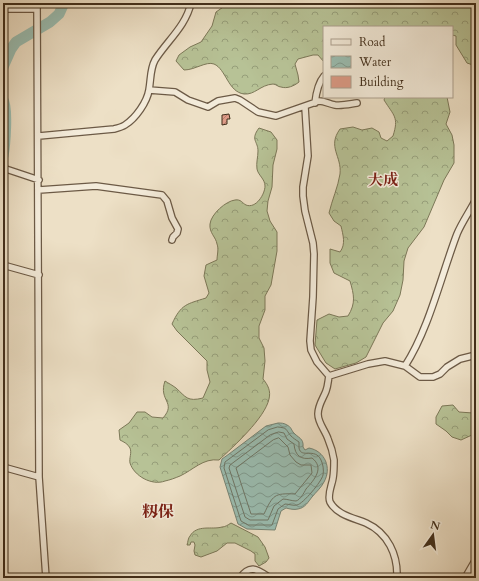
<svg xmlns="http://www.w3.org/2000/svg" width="479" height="581" font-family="Cardo,'Noto Serif JP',serif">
	<defs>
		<pattern id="forest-crowns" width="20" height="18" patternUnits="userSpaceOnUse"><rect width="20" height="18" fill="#b7c296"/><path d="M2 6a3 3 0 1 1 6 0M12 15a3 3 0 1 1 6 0" fill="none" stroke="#969e7a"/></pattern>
		<pattern id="water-waves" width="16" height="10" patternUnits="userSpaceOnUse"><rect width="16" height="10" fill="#9abdb1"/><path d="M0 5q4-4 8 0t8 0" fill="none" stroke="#7f9a8f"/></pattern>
		<pattern id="building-hatch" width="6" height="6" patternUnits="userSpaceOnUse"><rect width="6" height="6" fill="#de9b87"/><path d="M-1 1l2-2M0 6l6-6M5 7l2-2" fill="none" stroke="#b67f6e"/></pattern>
	</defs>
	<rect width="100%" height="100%" fill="#ede0c6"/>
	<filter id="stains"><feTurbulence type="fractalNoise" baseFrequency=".005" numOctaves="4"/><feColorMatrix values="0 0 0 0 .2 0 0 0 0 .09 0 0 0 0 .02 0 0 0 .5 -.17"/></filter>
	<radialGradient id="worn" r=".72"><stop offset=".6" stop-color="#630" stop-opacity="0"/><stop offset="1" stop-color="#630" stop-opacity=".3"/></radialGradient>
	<path fill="url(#forest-crowns)" stroke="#7c7858" d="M229 3H476V66L467 63 456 45V36L452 35V27H324V62L318 55H313L298 59 295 64 298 75 299 82C294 86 287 89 281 87 278 87 276 84 273 84 260 85 255 95 244 94 228 92 226 69 214 64 206 61 195 70 184 70L176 61 179 55 190 47 201 42 212 26 216 12Z
		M385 97H447L450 112 446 124 452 135 454 145V163L444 180 424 227 408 248 404 261 403 280 400 295 393 311 383 323 366 357 356 363 335 369 326 363 315 345 317 320 329 314 339 317 348 316C356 303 354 295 350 281L334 273 330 263V249L340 252C346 244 343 235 341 226L334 221 329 213C332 200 338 187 340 174 342 156 327 147 340 129L353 127 362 130 372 128 379 132 381 138 387 141 393 136C399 117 394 116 384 100Z
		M259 128 271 132 277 140V149L273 165 272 187 268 201 267 211 270 221 277 232V251L271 285 265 296V310L259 326V338L264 348 265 361 263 379C268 385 271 391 269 399 265 418 233 447 219 460 203 458 193 470 180 476 175 478 170 480 165 481 152 486 134 476 130 463 129 458 132 453 130 448 128 444 124 442 120 440L119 430 129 423 137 412H145L152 417 163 418C177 402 158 401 165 381 168 383 172 385 176 388 186 397 187 402 203 398L210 382 207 370V361L177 331 172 324C181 304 187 304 206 298L209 293 204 276 206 265 217 260C217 255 219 249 217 244 216 237 209 233 210 224 211 214 226 201 235 200 241 199 242 203 246 205 256 209 265 194 265 186 265 179 258 175 257 169 256 163 258 157 258 151 258 141 250 140 259 128Z
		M453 405 459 412 473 413 476 411V435H472L461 440 452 437 446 431 436 424V417L442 406Z
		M231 523 258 537 265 547 269 558 266 562 259 566 255 561V554L251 551 235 543H227L217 551 201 557 195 555 194 551 195 545 194 542H191L190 545H187C188 542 188 538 190 536 197 524 212 530 222 527 225 527 228 525 231 523Z"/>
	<path fill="url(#water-waves)" stroke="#768475" d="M278 423C281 423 284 423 287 425 291 427 291 429 293 432 298 438 304 438 303 447L305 450 309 448C325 451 332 468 324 482 321 488 316 492 312 497 308 502 305 508 298 509 294 510 290 509 286 508L281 511 275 530 247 529 238 524 220 467 222 459 229 454 266 426Z"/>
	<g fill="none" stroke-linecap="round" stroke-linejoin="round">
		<path stroke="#6e7666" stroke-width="1" d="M278 427C288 428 285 429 291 436 293 438 296 440 299 442 299 444 299 446 299 448 301 459 315 447 321 460 323 464 324 470 323 475 322 481 303 504 297 505 293 506 289 504 285 504L278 509 272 525H248L241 521 224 468 225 462 268 430Z
			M279 432 284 433 287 439 294 444C295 456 301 460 312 458 325 468 314 480 306 489 304 493 300 500 296 501 292 501 287 499 283 499L274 506 268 520H250L245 517 229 468 230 465 270 435Z
			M279 438 288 447 290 455 296 462 301 465H311L312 473 295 494C274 493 273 495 264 514H251L236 468 273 440Z"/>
		<path stroke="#9abdb1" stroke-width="11" d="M3 67 11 49 16 42 50 22 59 14 64 3
			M3 100C8 107 5 146 3 156"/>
	</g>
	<path fill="url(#building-hatch)" stroke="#412e1b" d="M229 114 230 119H227V124L222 125V115Z"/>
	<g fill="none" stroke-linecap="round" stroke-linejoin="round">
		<g stroke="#6c5a46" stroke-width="8">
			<path id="minor" d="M37 3 39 477 46 578
				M3 9H37
				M149 90 175 92 188 100 208 107 218 101 235 98 240 100 258 112 276 116 319 101C325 101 329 104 335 105 342 106 350 104 357 103
				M315 103C316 94 318 83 324 76
				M305 107 308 156 303 187V196L305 211 313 243 314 254 313 297 310 341 311 350 317 362 329 376C328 381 328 386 326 391 323 399 318 405 318 414 318 423 325 430 328 439 331 446 333 453 334 460 334 465 334 472 333 478 332 485 327 495 330 502 337 515 354 518 366 523 388 533 398 555 397 578
				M39 136 114 129C118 128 122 127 125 125 136 118 147 102 149 90 151 79 150 69 155 60 167 41 186 26 191 3
				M3 168 39 180
				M39 190 96 186 162 195 167 201 172 218 178 229 177 233 173 237 172 240
				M3 265 39 275
				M405 366C429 329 441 276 457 234 462 222 470 211 476 199
				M329 376 368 364 385 361 405 366 420 377H433L440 374 447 367 460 359 476 355
				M3 467 39 477
				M240 578C250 563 258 570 270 578
				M465 578 476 559"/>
		</g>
		<use href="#minor" stroke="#f3ebda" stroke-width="5.5"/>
	</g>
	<g text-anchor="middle" stroke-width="3" stroke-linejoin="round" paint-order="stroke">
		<g font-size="15" font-weight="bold" fill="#7a1f14" stroke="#f3ebda">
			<text x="383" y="185">大成</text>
		</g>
		<g font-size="16" font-weight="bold" fill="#7a1f14" stroke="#f3ebda">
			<text x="158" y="517">籾保</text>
		</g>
	</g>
	<rect width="479" height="581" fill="none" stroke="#ede0c6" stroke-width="16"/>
	<rect x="4" y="4" width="471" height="573" fill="none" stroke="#412e1b" stroke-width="2"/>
	<rect x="8" y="8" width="463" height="565" fill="none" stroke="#412e1b"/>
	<rect x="323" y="26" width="130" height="72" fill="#f3ebda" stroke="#ac9f8e"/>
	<rect x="331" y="39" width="20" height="6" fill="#f3ebda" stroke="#ac9f8e"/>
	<text x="359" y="46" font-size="12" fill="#412e1b">Road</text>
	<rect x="331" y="56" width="20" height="12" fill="url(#water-waves)" stroke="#ac9f8e"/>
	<text x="359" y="66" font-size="12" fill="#412e1b">Water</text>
	<rect x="331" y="76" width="20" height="12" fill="#de9b87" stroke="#ac9f8e"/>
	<text x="359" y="86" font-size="12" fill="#412e1b">Building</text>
	<g transform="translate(433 535) rotate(14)" stroke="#f3ebda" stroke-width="3" paint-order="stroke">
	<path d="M0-3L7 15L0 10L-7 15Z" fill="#412e1b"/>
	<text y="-6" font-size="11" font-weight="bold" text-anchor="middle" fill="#412e1b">N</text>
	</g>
	<rect width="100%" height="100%" filter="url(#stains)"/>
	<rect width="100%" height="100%" fill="url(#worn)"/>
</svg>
